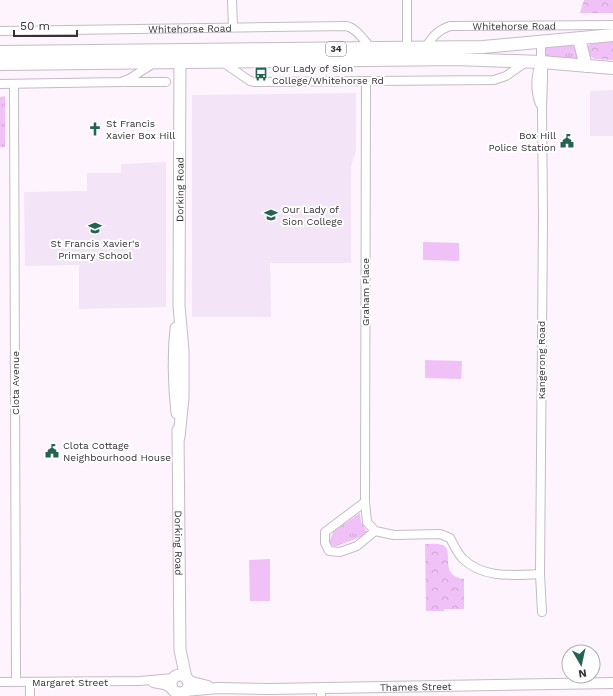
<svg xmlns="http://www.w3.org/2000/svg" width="613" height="696" font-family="'Work Sans',sans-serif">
	<defs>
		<pattern id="grass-tufts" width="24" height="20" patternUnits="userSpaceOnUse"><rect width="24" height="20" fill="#efc1f7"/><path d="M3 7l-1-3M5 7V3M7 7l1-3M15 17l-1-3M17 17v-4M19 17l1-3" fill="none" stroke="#cea6d4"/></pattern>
		<pattern id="park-crowns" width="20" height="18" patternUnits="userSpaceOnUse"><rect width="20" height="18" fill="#efc1f7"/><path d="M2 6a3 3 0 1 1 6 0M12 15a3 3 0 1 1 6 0" fill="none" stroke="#cea6d4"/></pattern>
	</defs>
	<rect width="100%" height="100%" fill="#fdf4fe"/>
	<path fill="#f4e4f7" d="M613 90V136H590V91Z
		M356 93V151L351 167V263H270L271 317H192V95Z
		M166 162V307L79 309V265L25 266 24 192 87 191V173H121V164Z"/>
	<path fill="url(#grass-tufts)" d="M574 44 578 58 567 59 546 57V47Z
		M5 96V147H0V97Z
		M360 513 361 522 368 533 366 535 334 547 329 542 334 531Z"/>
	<path fill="url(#park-crowns)" d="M584 0H613V13H580Z
		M613 41V60L595 59 588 55 586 48 590 44Z
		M425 544C430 544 437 543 442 545 456 549 437 576 464 579V609H444V611H426Z"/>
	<path fill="#efc1f7" d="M423 242 459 243V261L423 260Z
		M425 360 462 361 461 379 425 378Z
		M270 559V601H250L249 560Z"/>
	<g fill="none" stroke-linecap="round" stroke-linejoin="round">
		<g stroke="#c5bbc7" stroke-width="10">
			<g id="minor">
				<path d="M232 0 233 27"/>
				<path d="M407 0V51"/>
				<path id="s1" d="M0 31 346 26C357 28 364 41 371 48"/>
				<path d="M541 43V62L543 69V77L542 109 543 217 540 574 542 612"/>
				<path id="s2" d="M426 47C432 37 438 30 450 26L613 25"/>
				<path d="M221 61 250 81 255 82 494 80 506 76 526 62"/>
				<path d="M366 81 365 502 367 522 375 531 394 535 440 534 450 538C454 545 457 553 463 559 484 579 514 575 540 574"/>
				<path d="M125 82H166"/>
				<path d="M0 84 121 82 129 79 154 63"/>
				<path d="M14 84 16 682"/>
				<path d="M540 104C535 92 535 74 541 62"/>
				<path d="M365 502 325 532V543L329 551 340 552 357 546 375 531"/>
				<path d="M0 682 140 681 173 678"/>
				<path d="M30 682V696"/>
				<path d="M153 683 164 685 172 689"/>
				<path d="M321 688V696"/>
			</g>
		</g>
		<g stroke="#c5bbc7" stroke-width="12">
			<g id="tertiary">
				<path d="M187 680 192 682 208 686"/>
				<path id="s3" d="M185 691 218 688 270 689 613 683"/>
			</g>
		</g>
		<g stroke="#c5bbc7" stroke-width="13">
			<g id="secondary">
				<path d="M176 328C173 356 174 385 177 413"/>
				<path id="s4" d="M178 430 180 650 186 678"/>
				<path id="s5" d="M179 437 183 398V350L179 306 180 55"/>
				<circle cx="180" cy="684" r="9"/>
			</g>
		</g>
		<g stroke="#c5bbc7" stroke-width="14">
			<path id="primary" d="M579 39 586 66
				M0 52 483 47 613 35
				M0 64 456 59 541 62 613 68"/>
		</g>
		<use href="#minor" stroke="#fff" stroke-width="8"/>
		<use href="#tertiary" stroke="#fff" stroke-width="10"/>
		<use href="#secondary" stroke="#fff" stroke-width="11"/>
		<use href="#primary" stroke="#fff" stroke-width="12"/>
	</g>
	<defs>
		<g id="bus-bare" transform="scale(1.08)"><path d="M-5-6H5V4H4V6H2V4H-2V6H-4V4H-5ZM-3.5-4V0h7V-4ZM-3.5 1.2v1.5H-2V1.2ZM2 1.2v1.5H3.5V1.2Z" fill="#246452" stroke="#fff" stroke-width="2.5" paint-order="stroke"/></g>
		<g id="church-bare" transform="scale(1.08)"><path d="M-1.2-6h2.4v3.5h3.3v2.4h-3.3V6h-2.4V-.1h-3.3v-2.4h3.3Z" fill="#246452" stroke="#fff" stroke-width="2.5" paint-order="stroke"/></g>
		<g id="civic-bare" transform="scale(1.08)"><path d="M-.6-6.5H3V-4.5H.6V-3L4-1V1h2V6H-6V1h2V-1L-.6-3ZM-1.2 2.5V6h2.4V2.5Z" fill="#246452" stroke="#fff" stroke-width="2.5" paint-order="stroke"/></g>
		<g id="school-bare" transform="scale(1.08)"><path d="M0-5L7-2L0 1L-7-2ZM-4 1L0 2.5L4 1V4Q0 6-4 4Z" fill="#246452" stroke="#fff" stroke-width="2.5" paint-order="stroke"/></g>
	</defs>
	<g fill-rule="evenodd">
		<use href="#bus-bare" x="261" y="74"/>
		<use href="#church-bare" x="95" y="129"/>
		<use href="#civic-bare" x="567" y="141"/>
		<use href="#school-bare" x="271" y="215"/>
		<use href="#school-bare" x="95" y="228"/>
		<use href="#civic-bare" x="52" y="451"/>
	</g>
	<g text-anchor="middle" stroke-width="4" stroke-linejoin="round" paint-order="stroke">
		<rect fill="#fff" stroke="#726f72" stroke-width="1" x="326" y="42" width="20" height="14" rx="3"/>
		<g font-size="9" font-weight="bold" fill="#353136">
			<text x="336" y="52">34</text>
		</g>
		<g font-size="10" fill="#353136" stroke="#fff">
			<text dy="4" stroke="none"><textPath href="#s2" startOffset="97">Whitehorse Road</textPath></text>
			<text dy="4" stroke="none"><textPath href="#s1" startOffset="190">Whitehorse Road</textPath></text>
			<text dy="4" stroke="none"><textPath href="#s5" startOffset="248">Dorking Road</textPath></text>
			<text transform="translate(365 292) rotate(-90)" y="4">Graham Place</text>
			<text transform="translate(541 360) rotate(-90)" y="4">Kangerong Road</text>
			<text transform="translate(15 383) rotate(-90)" y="4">Clota Avenue</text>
			<text dy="4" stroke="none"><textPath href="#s4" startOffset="113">Dorking Road</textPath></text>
			<text x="70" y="686">Margaret Street</text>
			<text dy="4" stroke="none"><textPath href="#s3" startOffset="231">Thames Street</textPath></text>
		</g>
		<g font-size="10" fill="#353136" stroke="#fff" text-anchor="start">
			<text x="272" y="72">Our Lady of Sion<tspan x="272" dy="12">College/Whitehorse Rd</tspan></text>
			<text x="106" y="127">St Francis<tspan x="106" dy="12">Xavier Box Hill</tspan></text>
			<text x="556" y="139" text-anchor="end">Box Hill<tspan x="556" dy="12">Police Station</tspan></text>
			<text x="282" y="213">Our Lady of<tspan x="282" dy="12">Sion College</tspan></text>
			<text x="95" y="247" text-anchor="middle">St Francis Xavier's<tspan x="95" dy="12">Primary School</tspan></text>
			<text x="63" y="449">Clota Cottage<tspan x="63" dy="12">Neighbourhood House</tspan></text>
		</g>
	</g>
	<g transform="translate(581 664) rotate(171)"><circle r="19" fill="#ffffff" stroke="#aeadaf"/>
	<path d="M0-3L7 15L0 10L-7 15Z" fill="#246452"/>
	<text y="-6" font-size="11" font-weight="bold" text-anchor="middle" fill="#353136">N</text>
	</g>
	<path d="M14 30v6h63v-6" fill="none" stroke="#353136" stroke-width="2"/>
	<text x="20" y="30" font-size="12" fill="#353136" stroke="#ffffff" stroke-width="3" paint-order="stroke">50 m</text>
</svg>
